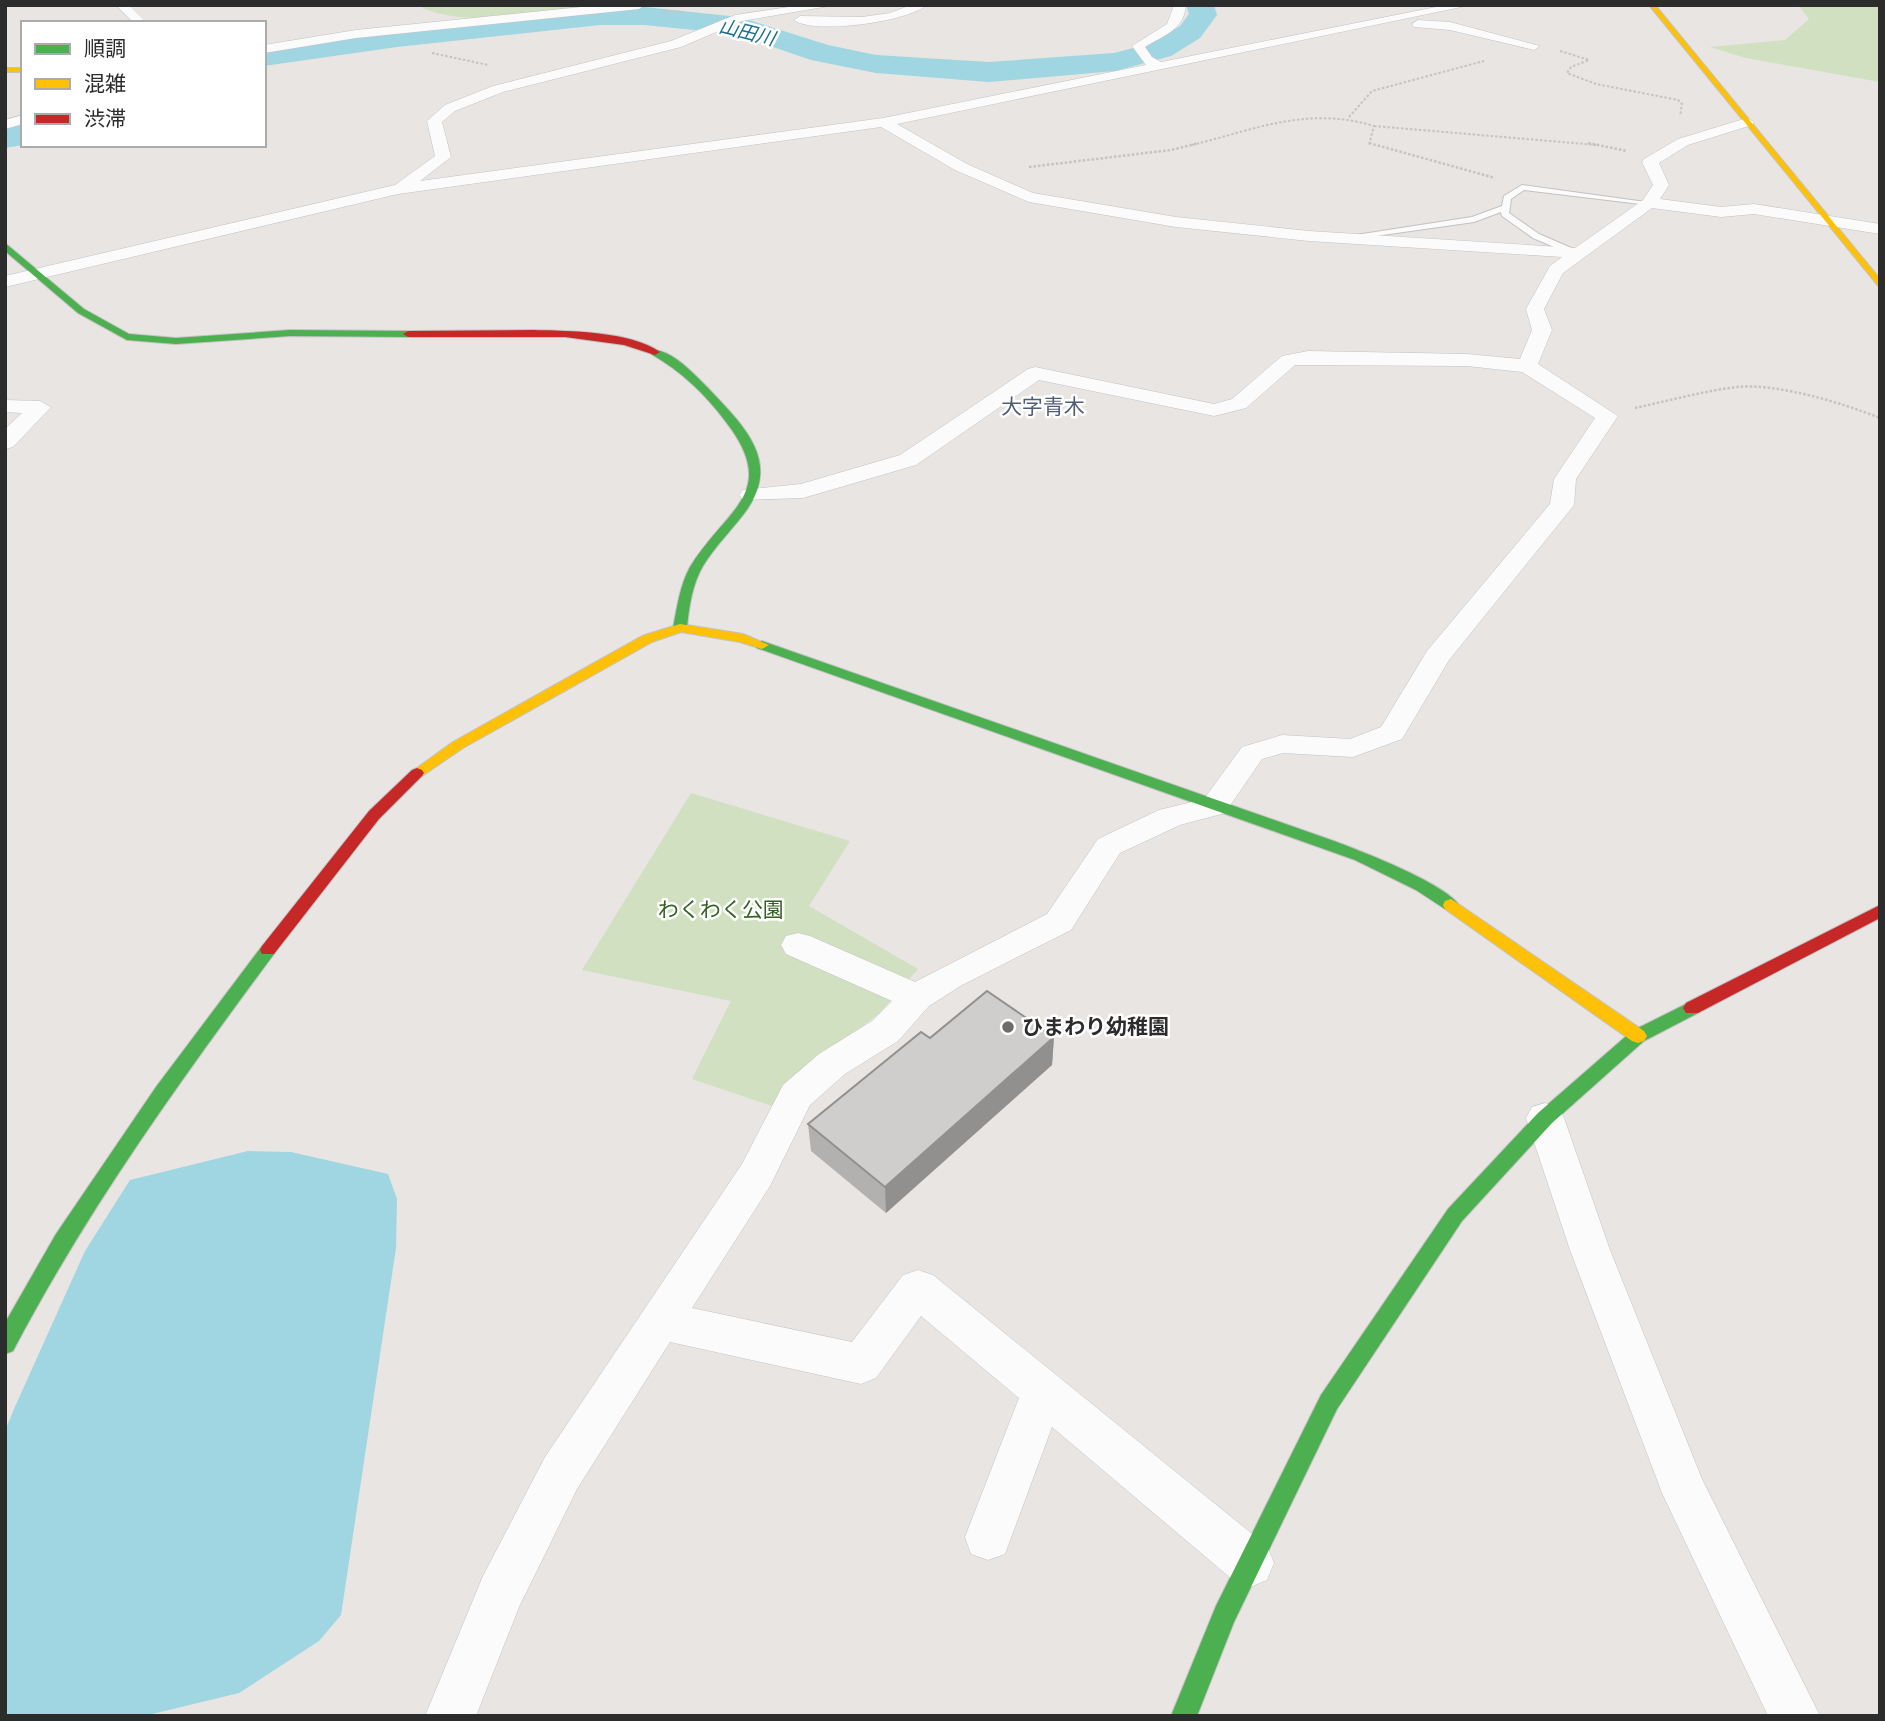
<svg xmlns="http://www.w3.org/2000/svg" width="1885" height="1721" font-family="Manrope,'Noto Sans JP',sans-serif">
	<rect width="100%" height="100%" fill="#e8e5e3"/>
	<path fill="#d0e0c0" d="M426 5H599C545 11 473 29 422 8Z
		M1798 5H1880V82L1746 58 1710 47 1785 40 1809 19Z
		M691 793 850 841 809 906 918 969 880 1013 786 1084 772 1106 692 1079 731 1001 582 970Z"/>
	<path fill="#9fd6e1" d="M248 1151 291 1152 388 1174 397 1199 396 1248 341 1615 319 1641 239 1693 144 1716H5V1431L14 1409 85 1251 130 1180Z"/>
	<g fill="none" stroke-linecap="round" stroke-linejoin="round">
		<path fill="#9fd6e1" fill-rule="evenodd" d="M1186 5H1214L1217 15 1200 38 1171 56 1115 71 989 82 876 73 811 60 735 34 644 25H600L397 47 264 66V48L397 29 600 7H644L739 17 828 45 876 55 989 62 1114 53 1149 44 1180 26 1189 14Z
			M23 124V145L5 148V127Z"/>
		<g stroke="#c3c2c3" stroke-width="2">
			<path id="lane" d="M1522 185 1653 203 1649 205 1524 190 1511 199 1509 213 1539 234 1578 251V255L1575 256 1533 238 1502 216 1501 212 1474 222 1347 240 1343 237 1472 217 1502 206 1504 196Z"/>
		</g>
		<g stroke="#c3c2c3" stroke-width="1">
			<path id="street" d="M116 5H129L147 23H134Z
				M601 5H645L639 9 356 38 264 53V45L356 30Z
				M802 5H835L742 21 681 47 503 92 455 111 442 122 451 157 420 181 883 118 1146 65 1132 46 1167 24 1174 5H1186C1184 30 1164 35 1145 47L1152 57 1161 62 1446 5H1471L897 124 967 164 1033 193 1176 217 1309 231 1575 248 1643 200 1653 185 1642 162 1644 159 1678 139 1747 118 1754 122 1752 125 1688 145 1659 163 1669 185 1660 199 1721 207 1754 204 1880 224V234L1754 214 1721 217 1652 208 1563 273 1544 309 1552 330 1538 364 1618 416 1576 479 1574 505 1449 660 1402 739 1353 757 1283 753 1262 759 1225 813 1180 825 1120 853 1071 930 962 985 929 1006 898 1041 845 1074 810 1105 770 1186 692 1308 852 1342 903 1275 918 1270 933 1275 1267 1546 1274 1563 1267 1580 1250 1587 1233 1580 1052 1427 1005 1554 988 1560 971 1554 965 1537 1019 1398 921 1316 876 1378 861 1384 670 1342 577 1489 519 1607 476 1716H425L483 1576 545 1457 742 1164 783 1085 819 1054 872 1021 892 1001 786 954 781 945 786 936 798 933 810 936 915 982 1047 914 1098 839 1159 810 1204 799 1242 747 1282 735 1350 739 1381 727 1427 651 1550 504 1554 479 1595 418 1522 372 1467 366 1295 365 1246 408 1214 416 1039 380 916 465 803 498 743 500 739 495 743 490 801 484 900 455 1028 369 1035 367 1214 404 1232 399 1282 356 1308 351 1467 354 1520 359 1532 330 1526 309 1550 266 1562 257 1309 241 1176 227 1029 202 955 170 881 127 398 194 5 287V276L395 185 435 156 427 121 445 105 493 86 671 41 735 15Z
				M911 5H927C907 22 813 35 794 20L800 16 862 17 890 13Z
				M1418 20 1450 22 1540 46 1534 50 1450 30 1414 27 1412 24Z
				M23 115V124L5 129V120Z
				M5 400 40 401 51 407 13 447 5 449V429L22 413 5 412Z
				M1545 1103 1558 1107 1564 1118 1610 1250 1702 1479 1820 1716H1768L1662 1493 1570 1250 1526 1118 1532 1107Z"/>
		</g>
		<g stroke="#c3c2c3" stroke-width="2">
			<path id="fast" d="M5 243 84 309 129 334 176 338 290 330 408 331 413 334 408 337 290 336 176 344 127 340 78 313 5 251Z
				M651 350C671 348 695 375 708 388 743 425 782 461 746 511 732 530 715 546 703 566 692 585 689 607 687 628L680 632 673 628C677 607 680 585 690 567 725 509 781 493 726 422 706 395 681 371 651 354Z
				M762 641 1334 841C1361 851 1444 883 1459 905L1457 909H1445L1416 890 1355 860 757 648 755 645Z
				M268 944 274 946 276 950 274 954C179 1082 87 1210 13 1351L5 1354V1323L56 1234 156 1087 262 946Z
				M1692 1001 1698 1003 1701 1008 1698 1013 1644 1041 1552 1123 1462 1221 1337 1409 1234 1622 1197 1716H1171L1216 1606 1321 1395 1448 1209 1538 1113 1632 1031Z"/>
		</g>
		<g stroke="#c3c2c3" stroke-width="2">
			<path id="slow" d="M1649 5H1655L1880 279V288Z
				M5 68H23V72H5Z
				M680 624 743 634 769 645 762 649 740 642 681 632 652 642 463 748 422 776 417 778 410 773 453 742 642 636Z
				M1451 899 1644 1031 1647 1036 1644 1041 1638 1043 1632 1041 1445 909 1443 905 1445 901Z"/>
		</g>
		<g stroke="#c3c2c3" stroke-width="2">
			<path id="jam" d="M533 330C569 331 630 331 660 352L655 355 624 345 565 337H408L403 334 408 331Z
				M417 768 422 770 424 773 422 776 379 819 274 954H262L260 950 262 946 369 811 412 770Z
				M1880 905V918L1698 1013H1686L1683 1008 1686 1003Z"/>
		</g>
		<path stroke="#c4c4c3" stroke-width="2" stroke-dasharray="2.5 2" stroke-linecap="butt" d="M664 11 683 12
			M1560 51 1589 60 1571 67 1567 73 1596 84 1678 100 1682 104 1680 116
			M432 53 488 65
			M1349 117 1372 91 1484 61
			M1374 126 1597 145
			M1192 145C1256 129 1308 106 1374 126L1369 145"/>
		<path stroke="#c4c4c3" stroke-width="2.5" stroke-dasharray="2.5 2" stroke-linecap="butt" d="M1369 143 1495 178
			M1588 143 1627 151
			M1029 167 1171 150 1199 143
			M1635 408C1668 401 1703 391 1737 387 1778 383 1842 403 1880 418"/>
		<use href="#lane" fill="#fcfbfb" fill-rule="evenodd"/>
		<use href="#street" fill="#fcfbfb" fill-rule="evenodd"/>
		<use href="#fast" fill="#4caf50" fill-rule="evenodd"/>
		<use href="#slow" fill="#ffc107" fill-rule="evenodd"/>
		<use href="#jam" fill="#c62828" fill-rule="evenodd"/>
	</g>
	<path fill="#b3b1af" d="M1054 1037 1052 1065 886 1213 811 1151 808 1124 930 1038Z"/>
	<path fill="#92908f" d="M1054 1037 1052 1065 886 1213 885 1187Z"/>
	<path fill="#d0cecc" stroke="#92908f" stroke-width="2" d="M987 991 1054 1037 885 1187 808 1124 921 1032 930 1038Z"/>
	<circle fill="#6e6d6c" stroke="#fff" stroke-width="2.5" cx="1008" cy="1027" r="7"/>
	<g text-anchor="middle" stroke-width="5" stroke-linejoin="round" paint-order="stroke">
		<g font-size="19" font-style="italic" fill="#1e728d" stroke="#fff">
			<text transform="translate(747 32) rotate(14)" y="7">山田川</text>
		</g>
		<g font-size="21" fill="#515c77" stroke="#fff">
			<text x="1043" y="414">大字青木</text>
		</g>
		<g font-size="21" fill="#366124" stroke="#fff">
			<text x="721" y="917">わくわく公園</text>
		</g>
		<g font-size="21" font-weight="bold" fill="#2c2c2c" stroke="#fff" text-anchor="start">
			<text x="1022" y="1034">ひまわり幼稚園</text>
		</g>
	</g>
	<rect width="1885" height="1721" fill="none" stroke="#2c2c2c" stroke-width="14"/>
	<rect x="21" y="21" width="245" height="126" fill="#ffffff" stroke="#ababab" stroke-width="2"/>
	<rect x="35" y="44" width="35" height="10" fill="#4caf50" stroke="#ababab" stroke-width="2"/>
	<text x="84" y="56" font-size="21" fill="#2c2c2c">順調</text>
	<rect x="35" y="79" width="35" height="10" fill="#ffc107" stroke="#ababab" stroke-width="2"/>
	<text x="84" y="91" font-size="21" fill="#2c2c2c">混雑</text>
	<rect x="35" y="114" width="35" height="10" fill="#c62828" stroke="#ababab" stroke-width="2"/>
	<text x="84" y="126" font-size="21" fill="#2c2c2c">渋滞</text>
</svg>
